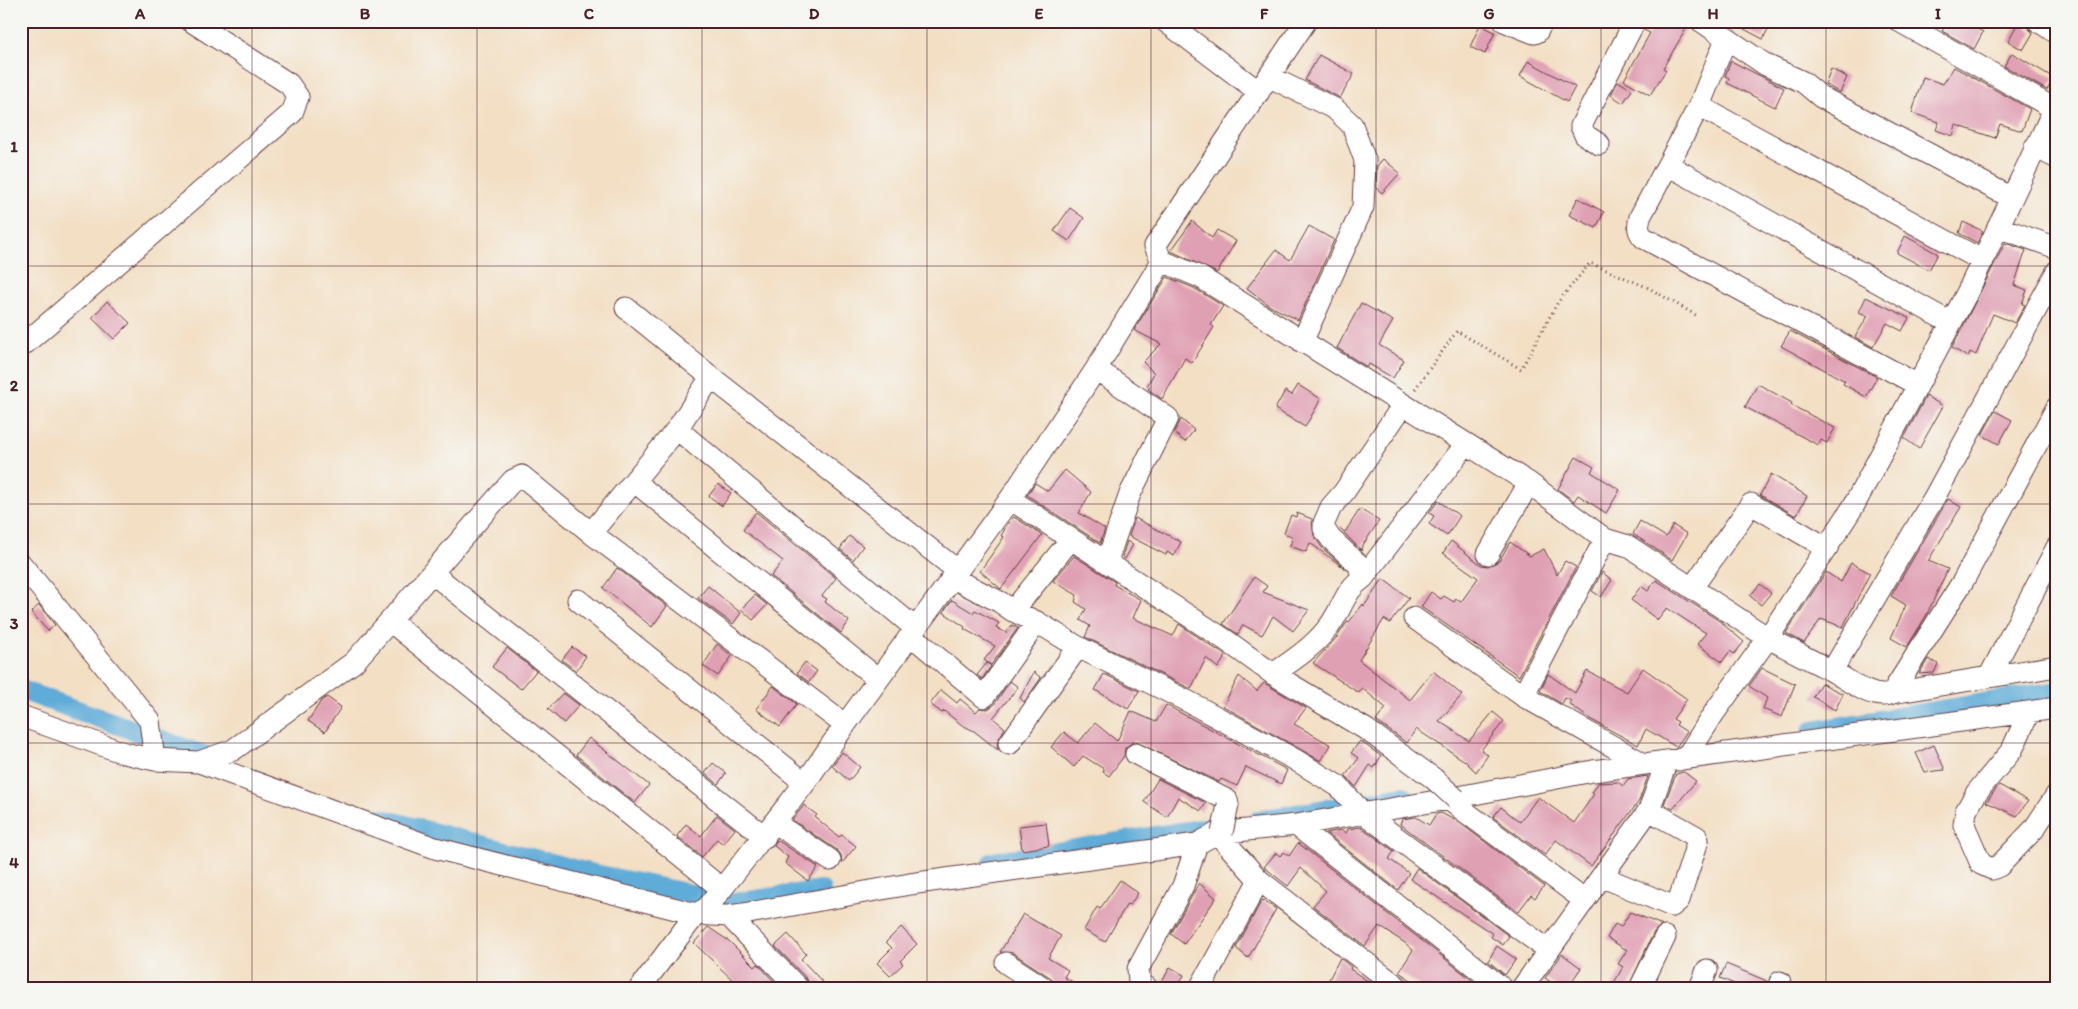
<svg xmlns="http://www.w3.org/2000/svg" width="2078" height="1009" font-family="Itim,sans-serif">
	<rect width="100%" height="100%" fill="#f6f6f2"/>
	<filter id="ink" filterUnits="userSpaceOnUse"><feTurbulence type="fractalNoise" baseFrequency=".02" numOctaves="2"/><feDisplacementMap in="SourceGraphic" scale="10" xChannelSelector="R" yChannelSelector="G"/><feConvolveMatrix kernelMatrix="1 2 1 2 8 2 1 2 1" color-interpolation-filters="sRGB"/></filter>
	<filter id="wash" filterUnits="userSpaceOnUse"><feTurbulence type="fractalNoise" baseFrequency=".0096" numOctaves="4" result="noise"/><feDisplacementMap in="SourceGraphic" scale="20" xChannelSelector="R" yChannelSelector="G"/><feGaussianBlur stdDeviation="1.12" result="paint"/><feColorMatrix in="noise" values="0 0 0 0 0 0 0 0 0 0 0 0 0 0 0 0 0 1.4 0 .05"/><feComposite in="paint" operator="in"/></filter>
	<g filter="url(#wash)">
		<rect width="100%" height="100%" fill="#f3dfc4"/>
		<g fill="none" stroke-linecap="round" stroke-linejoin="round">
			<path stroke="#5eacd8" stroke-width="20" d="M21 690 217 760
				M1812 731 2057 691
				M378 818 585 872 735 903 821 890
				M1259 820 1403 796
				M993 862 1230 824"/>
		</g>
		<g id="blocks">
			<path fill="#e0a0b4" d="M1647 21H1689V24L1663 68 1666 70 1650 95 1624 80 1650 33 1644 30Z
				M1729 21H1772L1763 39Z
				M1948 21H1964L1983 32 1974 49 1942 31Z
				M2019 21H2026L2027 27 2033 33 2023 50 2008 41Z
				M1480 25 1495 32 1485 54 1470 47Z
				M2012 53 2054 78 2047 90 2004 66Z
				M1319 55 1354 74 1340 98 1305 80Z
				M1528 61 1575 87 1567 102 1520 76Z
				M1731 61 1784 88 1775 107 1727 83 1729 78 1725 76Z
				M1954 67 2030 109 2022 131 2000 124 1995 138 1956 125 1953 136 1936 130 1939 122 1912 113 1923 77 1943 84Z
				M1831 69 1847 77 1840 93 1825 84Z
				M1618 81 1632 90 1623 103 1611 95Z
				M1383 159 1400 173 1382 193 1376 188 1377 166Z
				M1578 198 1604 212 1596 228 1569 215Z
				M1070 208 1084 218 1069 241 1054 231Z
				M1192 221 1212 238 1217 230 1236 241 1217 273 1171 251Z
				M1963 222 1983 231 1977 243 1959 233Z
				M1309 226 1334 240 1298 320 1270 306 1247 288 1276 250 1290 260Z
				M1905 236 1938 254 1929 270 1897 253Z
				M2005 243 2026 250 2014 285 2027 290 2022 304 2025 305 2015 323 1993 314 1976 355 1970 352 1968 357 1952 348Z
				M1167 277 1194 288 1223 306 1211 325 1214 327 1192 363 1185 358 1162 399 1148 389 1150 387 1147 386 1154 373 1143 362 1161 344 1134 330Z
				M1866 297 1909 318 1902 331 1887 323 1873 347 1855 337 1868 316 1859 312Z
				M107 301 130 323 114 339 92 318Z
				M1361 303 1393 321 1379 345 1404 360 1393 378 1369 364 1367 367 1337 348Z
				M1790 331 1877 377 1866 397 1843 384 1845 381 1781 346Z
				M1758 384 1792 403 1791 405 1835 428 1827 443 1821 440 1818 445 1745 407Z
				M1298 385 1321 399 1305 427 1275 409 1285 391 1292 395Z
				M1926 396 1943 406 1919 449 1904 438Z
				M1995 411 2012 420 1999 444 1982 435Z
				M1181 419 1194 430 1185 442 1174 433Z
				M1576 457 1594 467 1591 472 1620 490 1606 513 1578 495 1574 501 1558 489Z
				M1065 470 1091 492 1079 513 1105 529 1100 543 1027 495 1035 483 1048 491Z
				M1771 474 1807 496 1796 516 1760 495Z
				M718 484 731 493 722 506 709 496Z
				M1948 499 1961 507 1928 561 1948 569 1926 616 1907 647 1891 638 1906 605 1891 596Z
				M1438 501 1460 516 1447 536 1429 524 1434 516 1429 513Z
				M1360 509 1379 521 1361 548 1362 551 1340 529 1345 532Z
				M756 512 836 578 822 596 827 599 825 602 849 621 841 633 771 576 783 561 743 530Z
				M1297 513 1312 519 1314 536 1322 548 1347 570 1310 543 1306 552 1290 546 1293 537 1284 533 1291 515 1296 517Z
				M1014 517 1042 535 1001 589 980 571 1004 537 1001 536 1008 523Z
				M1135 518 1181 542 1174 556 1167 552 1166 555 1129 536Z
				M1640 521 1666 537 1673 525 1687 534 1672 560 1633 534Z
				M849 536 863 546 853 560 840 549Z
				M1127 541 1133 545 1125 559 1122 557Z
				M1451 541 1481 565 1488 566 1499 561 1510 542 1530 556 1544 549 1557 575 1565 561 1576 567 1519 676 1421 607 1431 592 1441 599 1444 596 1454 602 1456 599 1461 602 1478 578 1443 553Z
				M1074 556 1115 582 1114 585 1141 600 1133 618 1173 636 1179 624 1226 656 1218 668 1206 658 1191 689 1085 637 1090 626 1080 620 1086 609 1075 602 1077 595 1053 581Z
				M1851 563 1870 573 1843 627 1821 619 1804 643 1786 633 1826 572 1841 582Z
				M617 568 667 606 652 627 603 588Z
				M1602 572 1612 580 1601 597 1592 591Z
				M1254 577 1267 586 1263 592 1309 610 1293 631 1273 616 1262 635 1243 625 1238 634 1223 624Z
				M1383 579 1409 598 1390 623 1384 619 1359 660 1410 700 1433 671 1462 695 1439 721 1469 741 1493 712 1504 721 1481 750 1488 755 1476 772 1465 761 1416 729 1407 743 1376 721 1386 708 1362 688 1359 693 1313 663 1337 637 1348 621 1349 622 1363 604 1364 606Z
				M1656 580 1718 620 1744 642 1734 654 1730 651 1722 662 1697 644 1706 633 1667 608 1658 620 1631 600 1641 586 1648 591Z
				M1760 584 1771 593 1761 605 1750 596Z
				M708 586 741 613 733 624 698 598Z
				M755 595 767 605 753 620 741 609Z
				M952 600 973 613 975 610 999 623 996 627 1006 633 1012 625 1018 628 991 665 984 660 995 646 964 629 965 627 943 612Z
				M39 605 55 625 48 631 31 612Z
				M717 644 732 656 718 676 703 666Z
				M572 647 586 656 576 671 562 660Z
				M507 648 536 671 521 689 492 667Z
				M1928 659 1938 664 1934 673 1919 674Z
				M805 662 817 671 809 682 797 673Z
				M987 663 991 666 982 679 977 675Z
				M1643 668 1687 699 1673 719 1678 722 1676 725 1687 732 1676 747 1646 729 1638 745 1590 719 1569 704 1571 701 1565 698 1562 704 1540 691 1548 674 1575 693 1587 671 1627 692Z
				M1762 668 1795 684 1782 717 1763 709 1767 698 1749 686Z
				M1034 672 1041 678 1024 702 1020 698Z
				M1104 674 1139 691 1128 709 1095 690Z
				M1239 676 1257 691 1264 683 1306 708 1294 724 1331 745 1321 761 1223 706Z
				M1010 681 1018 687 993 718 1005 728 997 742 998 750 974 731 962 725 944 711 942 713 930 704 941 690 957 703 960 699 976 712 980 708 988 709 994 705Z
				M1821 683 1843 694 1835 710 1813 697Z
				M773 686 797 704 780 727 756 709Z
				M563 693 579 705 564 723 548 709Z
				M327 697 341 707 325 732 308 721 321 701Z
				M1166 705 1287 770 1281 784 1246 767 1237 786 1221 779 1219 782 1134 741 1125 748 1124 756 1109 776 1103 772 1104 769 1083 756 1074 767 1051 747 1064 732 1078 743 1095 723 1117 741 1131 711 1156 722Z
				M589 738 649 785 635 803 576 755Z
				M1360 741 1381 756 1374 768 1370 765 1356 787 1345 776 1359 758 1351 753Z
				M1934 745 1945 770 1925 772 1916 753Z
				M842 752 860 767 849 781 832 766Z
				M713 763 726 773 718 784 705 773Z
				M1684 772 1696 781 1673 809 1664 804 1676 774Z
				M1648 776 1639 801 1591 866 1556 840 1545 855 1493 817 1501 807 1520 822 1538 797 1574 823 1594 794 1592 793 1598 783 1618 782 1623 786 1628 779Z
				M1158 779 1206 803 1201 811 1178 797 1167 817 1144 802Z
				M1999 785 2028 801 2017 816 1986 802Z
				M804 805 817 815 815 817 839 837 842 835 856 846 842 863 841 855 837 850 792 820Z
				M1441 813 1460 823 1544 886 1535 898 1531 895 1518 912 1400 824 1402 819 1416 817 1429 825 1436 814Z
				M717 815 735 829 723 844 717 839 702 857 677 836 686 824 701 836Z
				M1046 823 1049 846 1022 850 1019 826Z
				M1361 827 1394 851 1389 859 1409 873 1398 890 1326 833 1341 830 1346 833 1348 829Z
				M777 840 818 867 808 881 785 863 788 857 774 846Z
				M1298 843 1472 980 1467 988H1423L1399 972 1413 950 1405 943 1379 926 1365 946 1313 906 1326 891 1301 868 1288 886 1264 867 1276 853 1280 856 1284 852 1289 856Z
				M1417 868 1509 936 1503 945 1491 937 1493 934 1410 879Z
				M1120 880 1138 893 1130 905 1127 904 1105 942 1084 930 1097 907 1100 909Z
				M1199 883 1216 898 1184 944 1171 934Z
				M1262 900 1276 909 1248 958 1236 948Z
				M1630 912 1662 925 1654 932 1628 988H1611L1623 967 1618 964 1627 950 1607 938 1615 924 1621 927Z
				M1023 914 1061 936 1048 958 1068 970 1064 977 1083 988H1056L1051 978 1013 953 1000 952Z
				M708 927 729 941 755 967 758 964 780 988H741L694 943Z
				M901 927 917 944 900 961 903 964 890 976 877 963 892 948 886 942Z
				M788 934 806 954 801 959 828 988H810L807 979 775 946Z
				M1497 946 1516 959 1505 975 1488 961Z
				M1562 954 1581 968 1567 988H1559L1545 978Z
				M1340 958 1351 967 1350 969 1378 988H1340L1341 982 1337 988 1326 985Z
				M1726 964 1767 981V988H1744L1720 978Z
				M1170 967 1184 975 1177 988H1159Z"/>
		</g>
	</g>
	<g filter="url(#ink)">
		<use href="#blocks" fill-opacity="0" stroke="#633c42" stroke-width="1"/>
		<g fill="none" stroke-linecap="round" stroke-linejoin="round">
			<g stroke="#633c42" stroke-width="23">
				<path id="minor" d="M1165 21 1259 92
					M1306 21 1155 246 1162 261 1200 277 1529 483 1605 539 1628 546 1768 638 1832 671 1935 496 2057 271
					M1504 21 1534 33 1537 32 1543 21
					M1701 21 1766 65 1803 82 1821 97 2012 198
					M1899 21 2053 108
					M2038 21 2057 33
					M1726 39 1699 106 1640 217C1638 226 1637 231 1644 238L1918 385
					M1270 77 1335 109 1352 125 1365 160 1363 207 1302 342
					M1699 106 1983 261
					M1599 144 1585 135 1581 126 1635 21
					M2035 147 2057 158
					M1668 165 1951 323
					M1998 227 2057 248
					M626 308 711 377
					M21 347 292 113 298 97 289 84 191 21
					M1096 369 1168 418 1130 494 1107 561
					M677 429 915 628
					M635 482 878 679
					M1010 499 1227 641 1273 674 1367 730 1433 778
					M591 533 677 429 711 377 958 571
					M1488 554 1529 483
					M21 564 150 721 155 760
					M432 573 765 837
					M953 578 1000 602 1013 611 1037 622 1078 647 1189 702 1294 759 1338 786 1362 812 1548 950
					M1363 578 1466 444
					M1692 588 1751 504 1827 548
					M578 600 805 783
					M1013 611 1071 539
					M1414 618 1523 696 1644 764
					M390 621 722 889
					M911 635 984 697 1037 622
					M1832 671C1847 679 1874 702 1892 693L1963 581 2057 407
					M1273 674C1292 661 1313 647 1327 629 1341 613 1344 590 1363 578L1358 564 1331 539 1324 529V523L1331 507 1344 492 1403 405
					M1989 677 2057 666
					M1892 693 1989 677 2057 547
					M1523 696 1605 539
					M2029 712 2012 750 1977 792 1966 811 1964 825 1981 864 1992 869 1999 866 2034 829 2057 794
					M21 716 124 753 155 760 199 762 435 848 696 914 729 916 743 914 910 884 1197 844 1217 833 1296 825 1448 799 1593 771 2057 708
					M1009 744 1078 647
					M1136 754 1227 800 1228 805
					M1679 760 1689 753 1714 713 1768 638 1853 507 1967 293 2057 103
					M199 762 233 750 354 662 513 480 522 476 591 533 845 725
					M1456 799H1448L1584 900
					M775 823 830 860
					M1296 825 1502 988
					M1217 833 1259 880 1399 988
					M1603 877 1672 906 1679 900 1698 840 1697 837 1649 810
					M729 916 798 988
					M1006 963 1044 988
					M640 988 696 914 707 908 805 783 845 725 1010 499 1096 369 1162 261
					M1147 988 1139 981 1138 969 1183 886 1197 844
					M1200 988 1259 880
					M1522 988 1649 810 1667 761
					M1640 988 1665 937
					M1700 988 1707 970
					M1779 988 1780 982"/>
			</g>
			<path stroke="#633c42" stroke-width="3" stroke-dasharray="1 4" stroke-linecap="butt" d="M1415 389 1457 331 1521 369 1558 302 1590 263 1649 288 1699 317"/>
			<use href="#minor" stroke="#fff" stroke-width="21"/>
			<g stroke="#633c42" stroke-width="23" stroke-linecap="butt">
				<path id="minor-bridge" d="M1433 778 1456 799
					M1222 833 1228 805"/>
			</g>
			<use href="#minor-bridge" stroke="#fff" stroke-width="21"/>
		</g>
	</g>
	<path fill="none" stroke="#4a1f2b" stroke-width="1" stroke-opacity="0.55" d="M252 21V988M477 21V988M702 21V988M927 21V988M1151 21V988M1376 21V988M1601 21V988M1826 21V988M21 266H2057M21 504H2057M21 743H2057"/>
	<rect width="2078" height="1009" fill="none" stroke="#f6f6f2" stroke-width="55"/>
	<rect x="28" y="28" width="2022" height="954" fill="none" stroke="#4a1f2b" stroke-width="2"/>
	<g font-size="16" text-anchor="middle" font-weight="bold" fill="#4a1f2b">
		<text x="140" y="19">A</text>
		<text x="365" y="19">B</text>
		<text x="589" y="19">C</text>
		<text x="814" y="19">D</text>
		<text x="1039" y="19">E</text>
		<text x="1264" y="19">F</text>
		<text x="1489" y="19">G</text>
		<text x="1713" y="19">H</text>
		<text x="1938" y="19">I</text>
		<text x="14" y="152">1</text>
		<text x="14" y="391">2</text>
		<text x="14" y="629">3</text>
		<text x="14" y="868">4</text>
	</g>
</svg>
